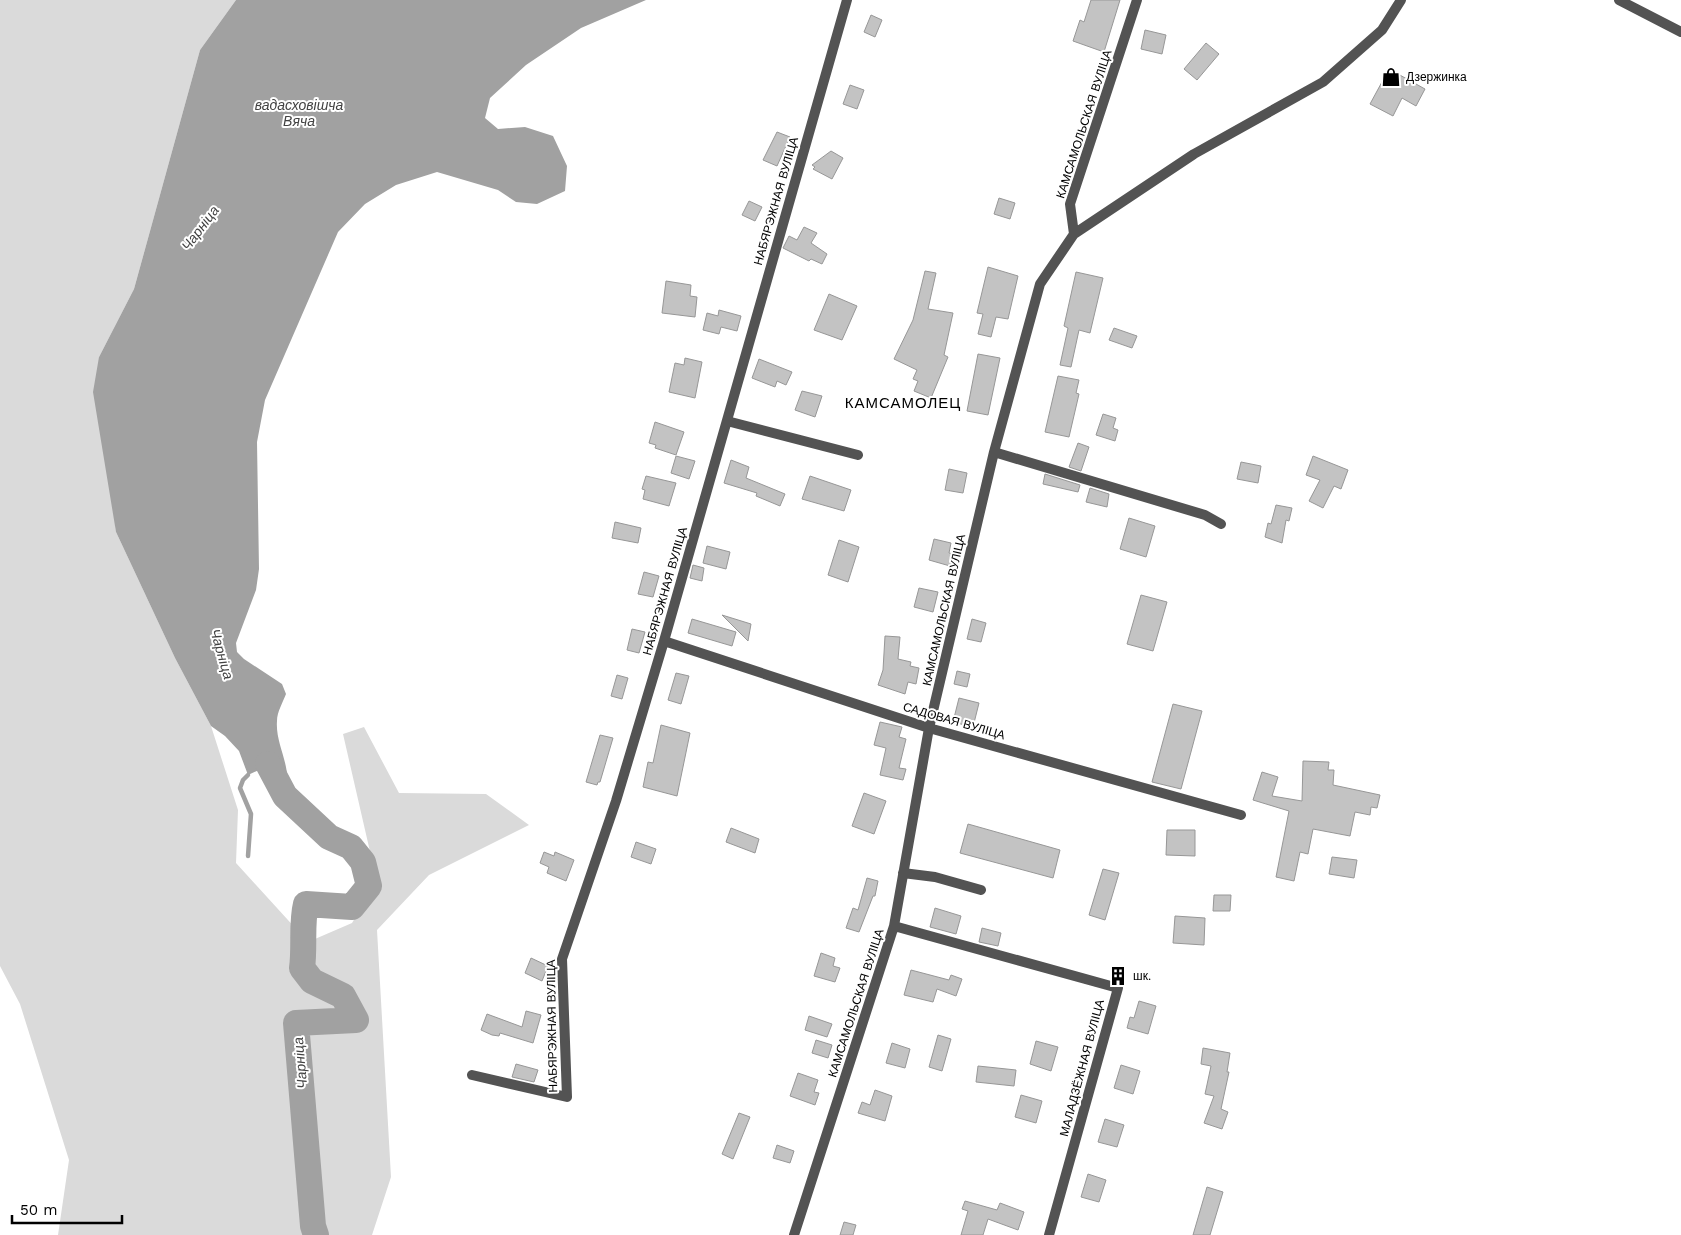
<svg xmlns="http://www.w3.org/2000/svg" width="1681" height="1235" font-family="'Work Sans',sans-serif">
	<rect width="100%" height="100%" fill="#fff"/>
	<path fill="#dadada" d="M0 0H236L200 50 134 289 99 357 116 532 175 658 211 726 238 810 236 863 308 942 352 923 377 882 343 734 364 727 399 793 486 794 529 825 429 875 377 930 391 1177 372 1235H58L69 1160 20 1004 0 966Z"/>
	<path fill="#a1a1a1" d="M236 0H646L581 28 526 65 490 98 485 118 498 129 525 127 553 136 567 166 565 191 537 204 516 202 498 190 437 172 396 185 365 204 338 232 265 400 257 442 259 569 256 590 236 643 237 652 244 659 282 684 286 694C283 702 277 712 277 721 275 746 294 768 285 796L267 774 259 770 248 775 239 751 225 736 211 726 175 658 116 532 93 392 99 357 134 289 200 50Z"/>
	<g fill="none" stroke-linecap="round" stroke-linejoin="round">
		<path stroke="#a1a1a1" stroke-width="4.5" d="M248 856 251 814 240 788 243 780 248 775"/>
		<path stroke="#a1a1a1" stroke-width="26" d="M268 764 285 796 329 837 351 847 363 862 369 886 352 907 306 904C301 924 305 947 302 968L312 981 343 996 356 1020 296 1023 313 1226 316 1235"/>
	</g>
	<path fill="#c3c3c3" stroke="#979797" d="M1091 0H1120L1104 52 1073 41 1080 20 1084 22Z
		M871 15 882 20 875 37 864 32Z
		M1145 30 1166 35 1162 54 1141 49Z
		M1206 43 1219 54 1197 80 1184 69Z
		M1389 69 1425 89 1416 106 1402 98 1393 116 1370 104Z
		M850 85 864 90 857 109 843 104Z
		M777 132 790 137 777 166 763 160Z
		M831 151 843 158 832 179 813 169 815 167 812 165Z
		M999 198 1015 203 1010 219 994 214Z
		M749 201 762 207 755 221 742 215Z
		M804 227 817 233 811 243 827 254 822 264 811 259 809 261 783 248 789 236 797 240Z
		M988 267 1018 276 1008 319 996 317 991 337 978 334 983 314 977 313Z
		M925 271 936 273 928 309 953 313 944 355 948 357 931 398 914 391 918 381 913 379 917 370 894 359 913 320Z
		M1076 272 1103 278 1090 333 1079 330 1071 367 1060 365 1068 328 1064 326Z
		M666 281 691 285 690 296 697 297 695 317 662 313Z
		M829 294 857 306 842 340 814 330Z
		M719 310 741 316 737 331 721 327 719 334 703 330 707 313 718 316Z
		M1114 328 1137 336 1132 348 1109 340Z
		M978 354 1000 358 988 415 967 411Z
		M685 358 702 362 695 398 669 392 675 363 684 365Z
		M759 359 792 372 786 385 777 381 775 387 752 378Z
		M1058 376 1079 380 1076 393 1079 394 1069 437 1045 432Z
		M802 391 822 396 815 417 795 410Z
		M1103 414 1116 418 1113 428 1118 430 1115 441 1096 435Z
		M655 422 684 432 676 455 655 448 656 445 649 443Z
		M1078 443 1089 447 1081 471 1069 467Z
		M676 456 695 461 689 479 671 473Z
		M1313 456 1348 470 1341 489 1334 486 1323 508 1309 501 1320 480 1306 475Z
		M731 460 749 467 746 478 785 494 780 506 756 496 757 493 724 483Z
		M1241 462 1261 466 1258 483 1237 479Z
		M949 469 967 473 963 493 945 490Z
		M1045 474 1080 485 1078 492 1043 484Z
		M646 476 676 483 669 506 643 499 645 490 642 489Z
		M810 476 851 490 844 511 802 499Z
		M1090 488 1109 494 1107 507 1086 502Z
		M1276 505 1292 508 1289 521 1286 520 1282 543 1265 537 1268 523 1271 524Z
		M1129 518 1155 526 1146 557 1120 549Z
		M615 522 641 528 638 543 612 538Z
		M934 539 951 543 949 553 953 554 950 566 929 560Z
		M839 540 859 547 848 582 828 575Z
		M707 546 730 552 726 569 703 563Z
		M693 565 704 568 702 581 690 578Z
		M644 572 659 576 653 597 638 594Z
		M919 588 938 592 933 612 914 607Z
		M1141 595 1167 602 1153 651 1127 644Z
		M722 615 751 624 748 641Z
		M692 619 736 632 732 646 688 633Z
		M972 619 986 623 981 642 967 639Z
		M632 629 645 632 639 653 627 650Z
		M885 636 900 637 898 659 911 662 910 666 919 668 916 684 908 682 905 694 878 685 883 670Z
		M957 671 970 674 967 687 954 684Z
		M676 673 689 676 681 704 668 700Z
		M617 675 628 678 622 699 611 696Z
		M959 698 979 703 973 727 953 722Z
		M1173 704 1202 711 1181 789 1152 782Z
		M880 722 902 727 899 737 906 739 899 768 906 769 903 780 880 775 886 748 874 745Z
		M661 725 690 733 677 796 643 787 648 762 653 763Z
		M600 735 613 738 600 782H598L597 785 586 782Z
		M1303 761 1329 762 1328 770H1334L1333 785 1380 795 1377 808 1371 807 1370 815 1355 812 1350 836 1313 829 1308 854 1300 852 1294 881 1276 877 1289 811 1253 800 1262 772 1278 777 1272 796 1302 801Z
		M864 793 886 801 874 834 852 826Z
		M968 824 1060 850 1053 878 960 853Z
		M731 828 759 839 755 853 726 842Z
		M1167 830H1195V856L1166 855Z
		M636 842 656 849 651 864 631 857Z
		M544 852 554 856 555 852 574 860 566 881 547 873 549 867 540 863Z
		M1332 857 1357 860 1354 878 1329 874Z
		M1103 869 1119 873 1105 920 1089 915Z
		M867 878 878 881 875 896H873L859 932 846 928 853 908 858 910Z
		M1214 895H1231L1230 911H1213Z
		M935 908 961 916 956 934 930 927Z
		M1175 916 1205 918 1204 945 1173 943Z
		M982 928 1001 933 998 946 979 942Z
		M821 953 835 958 833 966 840 968 835 982 814 976Z
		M531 958 548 966 542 981 525 973Z
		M911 970 949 980 951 975 962 979 956 996 937 989 933 1002 904 995Z
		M1139 1001 1156 1006 1148 1034 1127 1028 1130 1017 1134 1018Z
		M526 1011 541 1015 533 1043 500 1033 499 1036 492 1035 481 1030 487 1014 522 1027Z
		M809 1016 832 1024 827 1037 805 1030Z
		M938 1035 951 1039 942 1071 929 1067Z
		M816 1040 832 1045 828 1058 812 1053Z
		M1036 1041 1058 1047 1051 1071 1030 1064Z
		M892 1043 910 1049 905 1068 886 1063Z
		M1203 1048 1230 1053 1227 1072H1229L1221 1109 1228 1112 1222 1129 1204 1123 1214 1096 1205 1094 1211 1066 1201 1064Z
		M516 1064 538 1070 534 1082 512 1077Z
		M1121 1065 1140 1071 1133 1094 1114 1088Z
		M978 1066 1016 1070 1014 1086 976 1082Z
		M798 1073 818 1080 814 1092 819 1093 815 1105 790 1096Z
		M875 1090 892 1096 885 1121 858 1113 862 1102 870 1105Z
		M1021 1095 1042 1101 1036 1123 1015 1117Z
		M739 1113 750 1117 733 1159 722 1154Z
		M1105 1119 1124 1125 1117 1147 1098 1142Z
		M777 1145 794 1151 790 1163 773 1158Z
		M1088 1174 1106 1180 1099 1202 1081 1197Z
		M1207 1187 1223 1192 1210 1235H1193Z
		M965 1201 997 1210 1000 1203 1024 1212 1018 1230 988 1219 983 1235H961L968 1211 962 1209Z
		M844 1222 856 1225 853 1235H840Z"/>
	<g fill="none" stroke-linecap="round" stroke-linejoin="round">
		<path stroke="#535353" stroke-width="10" d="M1619 0 1681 32
			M1074 234 1194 154 1323 82 1382 30 1401 0
			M727 421 858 455
			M994 452 1205 515 1221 524
			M664 641 929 728 1241 815
			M903 873 935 877 981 890
			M894 926 1118 988 1049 1235
			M472 1075 567 1097 562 959 616 801 664 641 847 0
			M794 1235 894 926 929 728 994 452 1040 284 1074 234 1070 204 1137 0"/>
	</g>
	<defs>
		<g id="shop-bare" transform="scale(1.5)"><path d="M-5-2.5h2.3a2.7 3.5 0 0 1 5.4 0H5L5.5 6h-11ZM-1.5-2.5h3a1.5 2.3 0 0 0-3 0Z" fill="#000" stroke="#fff" stroke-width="2.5" paint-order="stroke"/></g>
		<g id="building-bare" transform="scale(1.5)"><path d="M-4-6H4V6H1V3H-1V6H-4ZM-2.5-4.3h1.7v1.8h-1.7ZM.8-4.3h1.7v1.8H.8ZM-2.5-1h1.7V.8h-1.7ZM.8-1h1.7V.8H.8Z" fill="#000" stroke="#fff" stroke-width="2.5" paint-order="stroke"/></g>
	</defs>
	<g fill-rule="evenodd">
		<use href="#shop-bare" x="1391" y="77"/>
		<use href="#building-bare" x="1118" y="976"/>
	</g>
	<g text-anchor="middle" stroke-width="4" stroke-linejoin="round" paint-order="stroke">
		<g font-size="12" fill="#000" stroke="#fff" text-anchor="start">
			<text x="1406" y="81">Дзержинка</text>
			<text x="1133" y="980">шк.</text>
		</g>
		<g font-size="12" fill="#000" stroke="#fff">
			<text transform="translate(1084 124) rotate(-72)" y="4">КАМСАМОЛЬСКАЯ ВУЛІЦА</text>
			<text transform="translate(776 201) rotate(-74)" y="4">НАБЯРЭЖНАЯ ВУЛІЦА</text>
			<text transform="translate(665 591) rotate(-74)" y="4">НАБЯРЭЖНАЯ ВУЛІЦА</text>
			<text transform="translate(944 610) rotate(-77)" y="4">КАМСАМОЛЬСКАЯ ВУЛІЦА</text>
			<text transform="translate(954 721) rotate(16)" y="4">САДОВАЯ ВУЛІЦА</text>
			<text transform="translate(856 1003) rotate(-72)" y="4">КАМСАМОЛЬСКАЯ ВУЛІЦА</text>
			<text transform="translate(552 1026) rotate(-91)" y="4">НАБЯРЭЖНАЯ ВУЛІЦА</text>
			<text transform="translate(1082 1068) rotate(-75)" y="4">МАЛАДЗЁЖНАЯ ВУЛІЦА</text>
		</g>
		<g font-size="14" font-style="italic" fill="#424242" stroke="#fff">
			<text x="299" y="110">вадасховішча<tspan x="299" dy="16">Вяча</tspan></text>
			<text transform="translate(200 228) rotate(-53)" y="5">Чарніца</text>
			<text transform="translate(222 654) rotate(74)" y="5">Чарніца</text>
			<text transform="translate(300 1063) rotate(-95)" y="5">Чарніца</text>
		</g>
		<g font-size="15" letter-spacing="1" fill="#000" stroke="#fff">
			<text x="903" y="408">КАМСАМОЛЕЦ</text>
		</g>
	</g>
	<path d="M12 1215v8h110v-8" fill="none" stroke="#000000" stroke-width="2.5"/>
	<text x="20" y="1215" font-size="15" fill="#000000" stroke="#ffffff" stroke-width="4" paint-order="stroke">50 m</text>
</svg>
